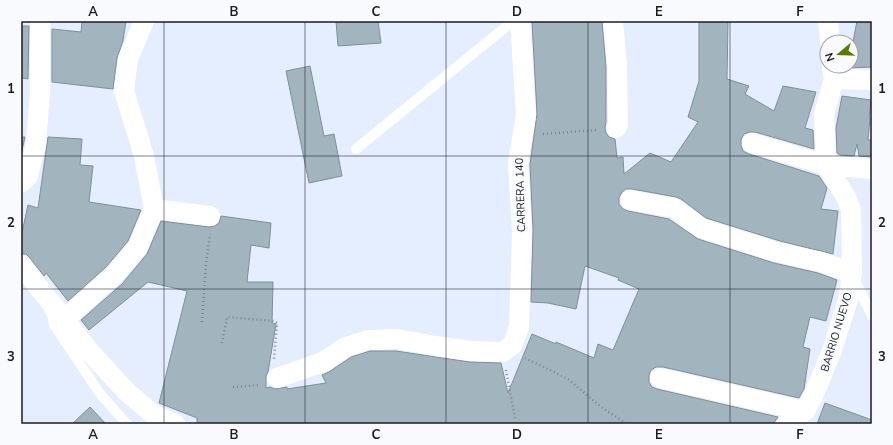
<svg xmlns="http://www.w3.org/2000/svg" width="893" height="445" font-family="'Nunito Sans',sans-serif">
	<rect width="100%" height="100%" fill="#e4eeff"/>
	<path fill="#a2b4be" stroke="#7e8f9a" d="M82 21H126L123 41 117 58 113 89 52 82V29L81 32Z
		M336 21H378L381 43 338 46Z
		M532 21H602L606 67V122L605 128 606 133 609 137 615 139 617 158 623 157 624 174 650 153 671 162 698 122 688 117 699 81V21H728L727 79 749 86 745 94 774 111 783 86 816 92 805 128 813 130 814 149 755 132H750L744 134 741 139V145L743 151 749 154 819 176 827 188 821 209 838 211 833 254 780 241 706 218 681 199 676 197 632 189H626L622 192 619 198V204L623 209 628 211 669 219 698 239 774 263 818 273 837 280 826 321 810 317 803 347 810 349 804 389 799 398 663 367H656L651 370 649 375V382L652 387 657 389 778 417 773 424H197V418L159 403 187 291 148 282 89 330 81 320 122 284 147 254 161 221 209 227 215 226 219 223 221 216 271 223 269 248 251 245 247 282H273L272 323 276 324 268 372 266 376V388L270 387 275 389 287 387V389L326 383 322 375 329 372 351 357 370 351H396L470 362 501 363 508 393 532 334 556 344V342L594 358 598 344 613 350 639 289 618 280 619 278 585 266 576 309 548 303 531 302 533 230 530 164 537 114Z
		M857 21H872V67L848 68V66H851V52Z
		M21 26H29L28 79 21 78Z
		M310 66 324 136 334 134 342 176 309 183 286 71Z
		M842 96 871 100 869 118H870L868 140H872V157L859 156 857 144 854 156 840 155 837 153 836 128Z
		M21 137H25L21 155Z
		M48 137 82 139 80 165 93 166 89 202 141 210 128 241 106 267 68 301 46 273 44 276 30 258 26 254H21V237L28 205 38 208Z
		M825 403 872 420V424H817Z
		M90 407 106 424H72Z"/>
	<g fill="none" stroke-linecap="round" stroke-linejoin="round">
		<path stroke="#7e848f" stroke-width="2.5" stroke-dasharray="1 3" stroke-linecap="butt" d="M543 134 597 130
			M202 322 206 264 210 234
			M222 343 227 317 274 321 277 323 274 359
			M525 358 568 379 601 407 627 424
			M506 370 515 418
			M233 387 261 385"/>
		<path stroke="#fff" stroke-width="10" d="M356 149 513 21
			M854 278 872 316
			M49 310 52 314 54 325 101 395 127 424"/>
		<path stroke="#fff" stroke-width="20" d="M613 21 617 66 618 125 616 128
			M828 21 830 42
			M834 79 872 80
			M752 143 826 165 872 169
			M21 183 28 176 36 144 40 92V31L41 21
			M630 200 674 208 701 228 777 252 821 262 852 273
			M154 209 210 216
			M21 265 90 352 126 391 154 415 175 424
			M65 319 114 275 138 247 154 209 144 156 124 91 128 59 144 21
			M277 378 323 362 346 347 368 340 397 339 435 346 471 351 503 352 513 344 519 327 522 231 518 163 526 115 520 21
			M660 378 805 411
			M787 424 805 411 814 394 831 353 848 300 852 273 851 210 846 197 826 165 824 114 834 79 832 66"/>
	</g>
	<path fill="none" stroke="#1a1d23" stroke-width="1" stroke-opacity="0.55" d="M164 21V424M305 21V424M446 21V424M588 21V424M730 21V424M21 156H872M21 289H872"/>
	<g text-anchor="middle" stroke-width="3.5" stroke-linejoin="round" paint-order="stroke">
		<g font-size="11" fill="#1a1d23" stroke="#f8fafe">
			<text transform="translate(520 195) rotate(-92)" y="4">CARRERA 140</text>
			<text transform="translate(836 332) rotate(-73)" y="4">BARRIO NUEVO</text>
		</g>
	</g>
	<rect width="893" height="445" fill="none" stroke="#f8fafe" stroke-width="44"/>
	<g transform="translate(839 54) rotate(251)"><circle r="19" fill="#f8fafe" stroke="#9fa2a6"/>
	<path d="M0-3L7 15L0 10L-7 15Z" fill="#547e01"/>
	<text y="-6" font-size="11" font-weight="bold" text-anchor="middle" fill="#1a1d23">N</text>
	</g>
	<rect x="22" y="22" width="849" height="401" fill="none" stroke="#1a1d23" stroke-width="1.5"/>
	<g font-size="13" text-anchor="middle" font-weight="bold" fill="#1a1d23">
		<text x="93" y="16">A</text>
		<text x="234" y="16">B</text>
		<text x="376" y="16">C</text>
		<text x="517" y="16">D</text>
		<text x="659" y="16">E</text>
		<text x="800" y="16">F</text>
		<text x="11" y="93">1</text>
		<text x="882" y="93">1</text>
		<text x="11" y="227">2</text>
		<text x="882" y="227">2</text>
		<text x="11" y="361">3</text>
		<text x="882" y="361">3</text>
		<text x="93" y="439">A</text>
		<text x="234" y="439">B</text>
		<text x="376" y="439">C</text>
		<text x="517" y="439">D</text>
		<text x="659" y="439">E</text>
		<text x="800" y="439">F</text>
	</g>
</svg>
